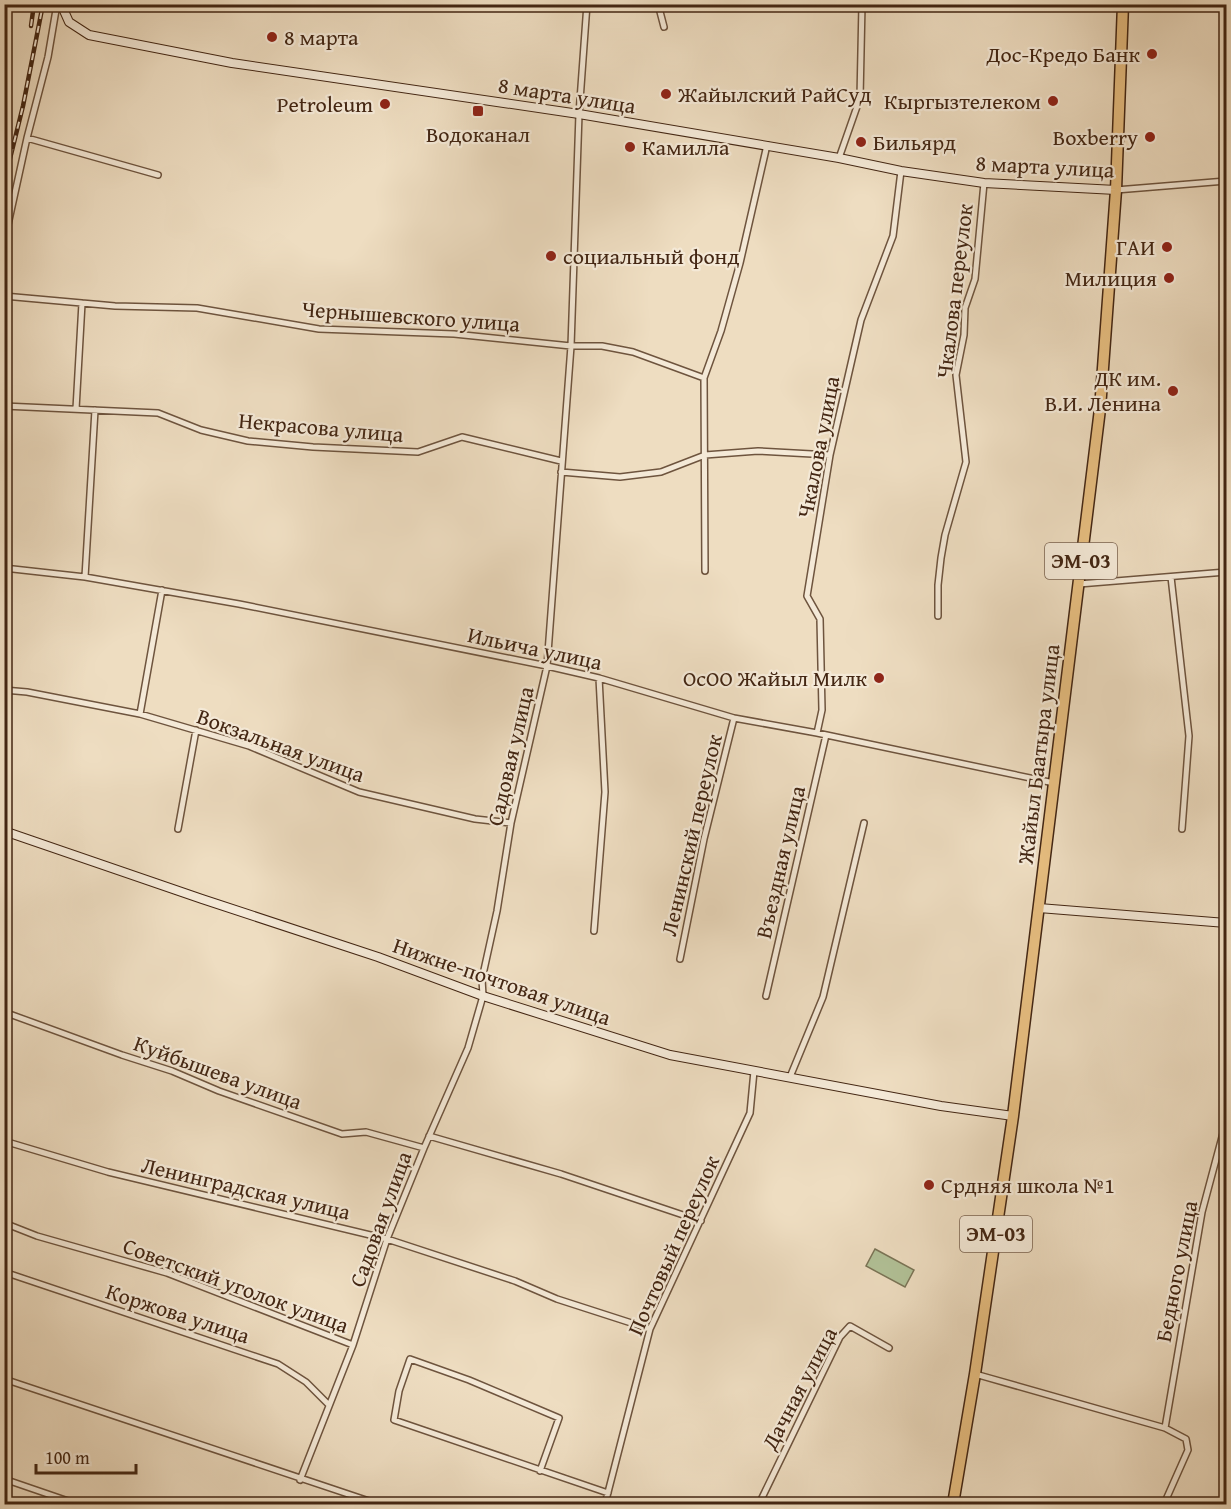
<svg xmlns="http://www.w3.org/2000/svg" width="1231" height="1509" font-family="'Gentium Book Plus',serif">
	<rect width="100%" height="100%" fill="#eeddc1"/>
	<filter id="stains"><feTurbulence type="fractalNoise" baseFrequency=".00333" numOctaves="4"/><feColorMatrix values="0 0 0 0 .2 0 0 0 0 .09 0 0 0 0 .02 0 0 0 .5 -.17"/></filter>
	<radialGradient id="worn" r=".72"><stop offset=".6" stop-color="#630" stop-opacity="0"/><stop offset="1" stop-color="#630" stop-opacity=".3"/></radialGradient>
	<path fill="#b2c298" stroke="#7a7456" stroke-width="1.5" d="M875 1249 914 1270 905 1287 866 1266Z"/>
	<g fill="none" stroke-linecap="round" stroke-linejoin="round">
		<g stroke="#6e543e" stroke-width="8">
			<path id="street" d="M658 4 664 27
				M749 6V4
				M27 138 158 175
				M839 158 860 98 862 4
				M1116 190 1226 181
				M4 243 27 138 48 57 57 4
				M4 296 115 306 197 308 319 329 454 334 571 346H602L633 352 704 378
				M4 406 158 413 201 430 248 441 313 447 418 452 462 437 561 461
				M76 409 82 303
				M561 472 620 477 661 472 705 455 758 451 830 455
				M4 568 85 577 239 604 547 666 599 678 734 718 817 733 1054 783
				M705 571 704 378 721 331 740 263 767 145
				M85 577 95 410
				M1171 577 1189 736 1182 829
				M1079 584 1226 572
				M938 616V585L941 558 945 535 966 462 956 375 964 335 965 308 975 279 984 183
				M4 690 27 692 140 714 249 746 359 792 475 819 511 823
				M140 714 162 590
				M817 733 822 710 820 619 807 596 830 455 861 320 893 236 901 171
				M178 829 196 730
				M594 931 605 792 599 678
				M680 959 704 839 734 718
				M766 996 826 735
				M4 1012 122 1055 172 1071 219 1091 342 1134 366 1132 424 1148
				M790 1077 823 997 864 823
				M429 1136 561 1174 701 1221
				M4 1141 108 1172 387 1239 515 1281 557 1299 650 1329
				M4 1223 37 1236 167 1273 353 1345
				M4 1272 278 1364 306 1382 329 1405
				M975 1374 1165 1428 1186 1439 1188 1450 1164 1504
				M4 1379 378 1504
				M1165 1428 1202 1212 1226 1122
				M540 1471 559 1418 469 1380 410 1359 399 1391 394 1420 608 1493
				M4 1479 77 1504
				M300 1480 353 1345 387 1239 424 1148 468 1048 483 996 482 979 497 911 511 823 547 666 571 346 579 114 587 4
				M605 1504 650 1329 750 1113 754 1071
				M759 1504 840 1337 850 1326 889 1348"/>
		</g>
		<g stroke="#432613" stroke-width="10">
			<path id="secondary" d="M61 4 69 22 89 35 232 63 579 114 839 158 901 171 984 183 1116 190
				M4 831 202 899 378 957 483 996 670 1055 941 1106 1013 1116
				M1039 908 1226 923"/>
		</g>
		<g stroke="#432613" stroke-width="13">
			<path id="highway" d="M953 1504 975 1374 1013 1116 1100 409 1116 190 1123 4"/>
		</g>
		<use href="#street" stroke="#f4e9d7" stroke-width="5"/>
		<use href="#secondary" stroke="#f4e9d7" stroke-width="8"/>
		<use href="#highway" stroke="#e7be80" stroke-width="10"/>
		<g stroke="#432613" stroke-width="4.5">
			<path id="rail" d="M31 26 34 4
				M4 183 23 106 43 4"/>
		</g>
		<use href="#rail" stroke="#f4e9d7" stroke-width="2" stroke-dasharray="7" stroke-linecap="butt"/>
	</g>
	<g fill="#8f2418" stroke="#f4e9d7" stroke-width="2">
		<circle cx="272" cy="37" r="6"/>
		<circle cx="1152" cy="54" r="6"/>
		<circle cx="666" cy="94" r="6"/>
		<circle cx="1053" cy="101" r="6"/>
		<circle cx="385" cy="104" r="6"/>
		<rect x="472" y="105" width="12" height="12" rx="3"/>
		<circle cx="1150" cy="137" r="6"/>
		<circle cx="861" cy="142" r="6"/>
		<circle cx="630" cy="147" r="6"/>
		<circle cx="1167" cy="247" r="6"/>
		<circle cx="551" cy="256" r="6"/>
		<circle cx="1169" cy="278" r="6"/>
		<circle cx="1173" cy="391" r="6"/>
		<circle cx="879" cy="678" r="6"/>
		<circle cx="929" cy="1185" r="6"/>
	</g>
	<g text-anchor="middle" stroke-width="4.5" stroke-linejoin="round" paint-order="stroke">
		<g fill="#f4e9d7" stroke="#78604e" stroke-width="1.5">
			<rect x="1045" y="543" width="72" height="36" rx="4.5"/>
			<rect x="960" y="1216" width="72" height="36" rx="4.5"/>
		</g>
		<g font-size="21" font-weight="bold" fill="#432613">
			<text x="1081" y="568">ЭМ-03</text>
			<text x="996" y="1241">ЭМ-03</text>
		</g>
		<g font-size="22" fill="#432613" stroke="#f4e9d7" text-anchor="end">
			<text x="284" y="45" text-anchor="start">8 марта</text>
			<text x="1140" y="62">Дос-Кредо Банк</text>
			<text x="678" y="102" text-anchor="start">Жайылский РайСуд</text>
			<text x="1041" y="109">Кыргызтелеком</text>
			<text x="373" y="112">Petroleum</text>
			<text x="478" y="142" text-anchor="middle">Водоканал</text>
			<text x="1138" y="145">Boxberry</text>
			<text x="873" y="150" text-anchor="start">Бильярд</text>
			<text x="642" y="155" text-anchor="start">Камилла</text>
			<text x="1155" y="255">ГАИ</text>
			<text x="563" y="264" text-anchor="start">социальный фонд</text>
			<text x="1157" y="286">Милиция</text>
			<text x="1161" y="386">ДК им.<tspan x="1161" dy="25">В.И. Ленина</tspan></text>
			<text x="867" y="686">ОсОО Жайыл Милк</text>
			<text x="941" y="1193" text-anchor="start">Срдняя школа №1</text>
		</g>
		<g font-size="22" fill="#432613" stroke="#f4e9d7">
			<text transform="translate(567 95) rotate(9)" y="8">8 марта улица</text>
			<text transform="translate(1045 166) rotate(3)" y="8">8 марта улица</text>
			<text transform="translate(954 291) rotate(-83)" y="8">Чкалова переулок</text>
			<text transform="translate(411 316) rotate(4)" y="8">Чернышевского улица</text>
			<text transform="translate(321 427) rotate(5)" y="8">Некрасова улица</text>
			<text transform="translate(818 447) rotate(-79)" y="8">Чкалова улица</text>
			<text transform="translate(535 648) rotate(12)" y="8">Ильича улица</text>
			<text transform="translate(281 745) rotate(20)" y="8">Вокзальная улица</text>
			<text transform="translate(1038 754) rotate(-83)" y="8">Жайыл Баатыра улица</text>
			<text transform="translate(510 756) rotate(-77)" y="8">Садовая улица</text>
			<text transform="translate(691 835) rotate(-77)" y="8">Ленинский переулок</text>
			<text transform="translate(780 862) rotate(-77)" y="8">Въездная улица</text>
			<text transform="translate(502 981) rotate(19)" y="8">Нижне-почтовая улица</text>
			<text transform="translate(218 1072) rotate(20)" y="8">Куйбышева улица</text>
			<text transform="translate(246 1188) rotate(13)" y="8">Ленинградская улица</text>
			<text transform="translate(380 1219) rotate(-70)" y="8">Садовая улица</text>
			<text transform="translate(673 1245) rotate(-66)" y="8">Почтовый переулок</text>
			<text transform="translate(1176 1271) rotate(-79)" y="8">Бедного улица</text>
			<text transform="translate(236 1285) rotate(20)" y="8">Советский уголок улица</text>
			<text transform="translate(178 1313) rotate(18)" y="8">Коржова улица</text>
			<text transform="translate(799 1388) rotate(-62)" y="8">Дачная улица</text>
		</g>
	</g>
	<rect width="1231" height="1509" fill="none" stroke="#eeddc1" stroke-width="24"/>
	<rect x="6" y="6" width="1219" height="1497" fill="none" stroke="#432613" stroke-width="3"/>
	<rect x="12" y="12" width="1207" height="1485" fill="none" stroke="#432613" stroke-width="1.5"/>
	<path d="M36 1464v9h100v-9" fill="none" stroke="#432613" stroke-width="3"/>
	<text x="45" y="1464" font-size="18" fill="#432613" stroke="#f4e9d7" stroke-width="4.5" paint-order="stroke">100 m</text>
	<rect width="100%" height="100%" filter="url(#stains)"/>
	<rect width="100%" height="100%" fill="url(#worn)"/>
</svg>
